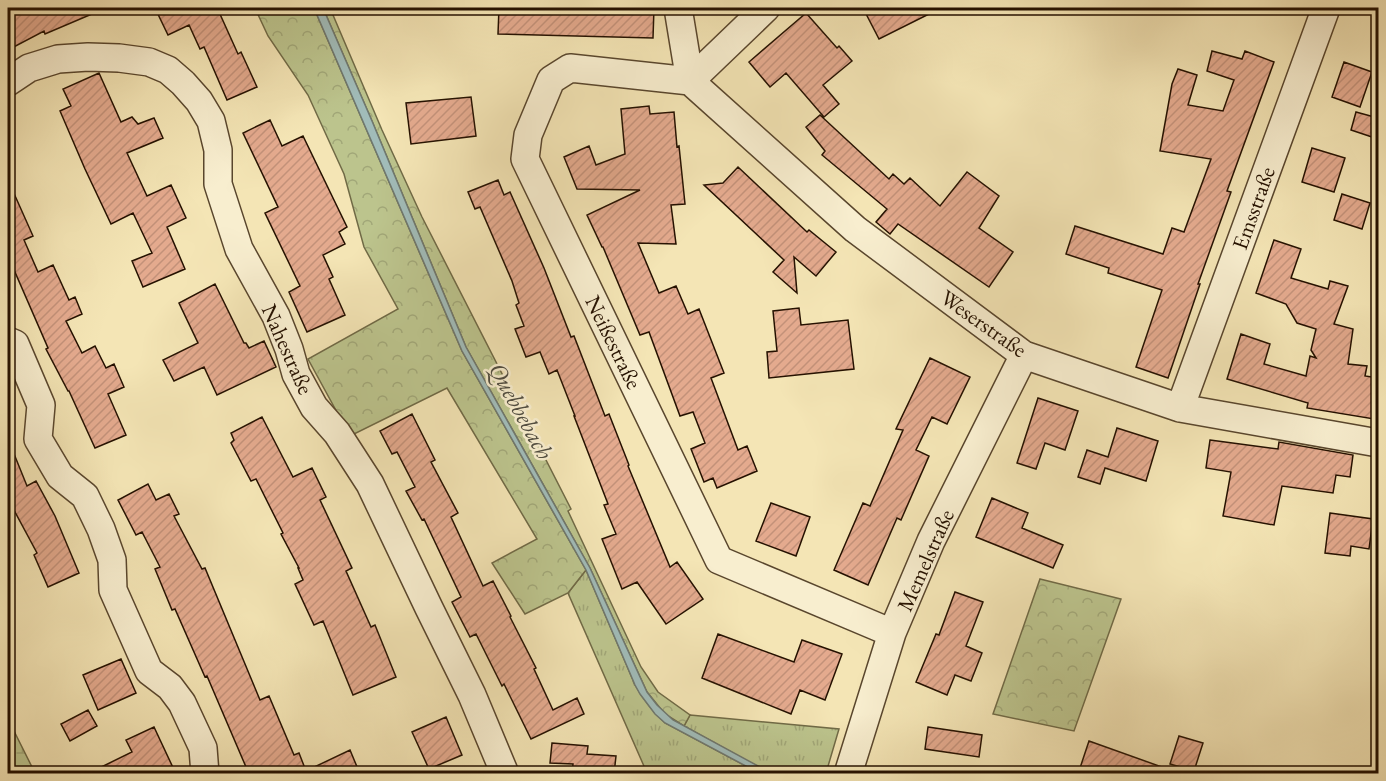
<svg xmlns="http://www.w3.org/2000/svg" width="1386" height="781" font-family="'EB Garamond',serif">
	<defs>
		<pattern id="grass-tufts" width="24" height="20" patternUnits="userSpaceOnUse" patternTransform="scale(1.5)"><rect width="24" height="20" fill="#bcc48d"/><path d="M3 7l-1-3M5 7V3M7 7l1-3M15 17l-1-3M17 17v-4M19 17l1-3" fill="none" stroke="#a1a778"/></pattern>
		<pattern id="forest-crowns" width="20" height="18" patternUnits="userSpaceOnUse" patternTransform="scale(1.5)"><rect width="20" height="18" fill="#bcc48d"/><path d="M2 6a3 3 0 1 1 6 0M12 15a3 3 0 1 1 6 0" fill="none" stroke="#a1a778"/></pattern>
		<pattern id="wetland-marsh" width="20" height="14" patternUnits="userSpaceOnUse" patternTransform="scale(1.5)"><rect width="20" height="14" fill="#bcc48d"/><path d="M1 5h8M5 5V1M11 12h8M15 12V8" fill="none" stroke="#a1a778"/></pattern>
		<pattern id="building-hatch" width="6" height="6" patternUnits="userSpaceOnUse" patternTransform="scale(1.5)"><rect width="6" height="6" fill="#e4aa8e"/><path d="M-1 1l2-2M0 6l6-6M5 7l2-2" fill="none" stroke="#c39179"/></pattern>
	</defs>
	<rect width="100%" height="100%" fill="#f4e5b5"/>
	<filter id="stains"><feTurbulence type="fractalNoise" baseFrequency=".00333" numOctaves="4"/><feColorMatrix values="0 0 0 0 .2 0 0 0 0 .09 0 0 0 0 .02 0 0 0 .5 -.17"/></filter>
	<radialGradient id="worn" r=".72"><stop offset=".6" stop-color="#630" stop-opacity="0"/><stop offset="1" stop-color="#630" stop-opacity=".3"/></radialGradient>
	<path fill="url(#grass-tufts)" stroke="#706a46" stroke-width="1.5" d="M586 570 635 685C643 699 653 712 665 723L759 773H647L568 593Z
		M690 715 839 729 826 773 771 774 684 726Z"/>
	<path fill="url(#forest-crowns)" stroke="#706a46" stroke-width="1.5" d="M255 8H314L462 351 586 570 568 593 525 614 492 563 537 539 447 388 350 436 308 359 398 309 364 247 344 174 308 95 268 36Z
		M323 8H330L382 130 422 217 571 509 568 511 641 667 658 692 690 715 684 726 665 714 647 692 590 568 466 347 372 121Z
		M1040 579 1121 599 1074 731 993 714Z"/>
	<path fill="url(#wetland-marsh)" stroke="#706a46" stroke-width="1.5" d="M8 719 35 773H8Z"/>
	<path fill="#a1bcb9" stroke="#6f786f" stroke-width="1.5" d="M314 8H323L372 121 466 347 590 568 647 692 657 705 673 720 771 773H759L665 723 655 714 640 694 635 685 586 570 462 351Z"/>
	<path fill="url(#building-hatch)" stroke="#251100" stroke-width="1.5" d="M8 8H106L45 34 44 31 8 50Z
		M155 8H226L213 14 219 12 238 54 241 52 257 87 227 100 204 47 200 49 189 25 168 35Z
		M499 8H654L653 38 498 34Z
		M863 8H941L879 39Z
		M806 13 837 48 839 46 852 61 823 85 839 104 824 117 786 73 770 87 749 62Z
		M1212 51 1242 59 1245 51 1274 62 1227 191 1231 192 1198 284H1200L1168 378 1136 367 1162 290 1108 273 1109 268 1066 254 1075 226 1163 254 1172 228 1184 232 1211 159 1160 151 1172 84 1178 69 1197 75 1188 105 1223 111 1234 80 1207 71Z
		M1344 62 1372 72 1360 107 1332 97Z
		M99 73 121 122 132 117 138 124 154 118 163 138 127 153 147 196 171 185 186 218 167 227 185 269 143 287 132 261 152 253 133 213 111 224 85 169 60 111 71 106 63 89Z
		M471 97 476 136 411 144 406 103Z
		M649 106 650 114 674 112 677 147 679 146 685 204 671 205 676 244 638 243 659 293 676 286 688 314 699 309 724 373 711 378 738 450 747 446 757 471 717 488 713 478 704 482 691 449 705 443 693 412 680 416 649 332 640 335 603 247H602L587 215 640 190 577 189 564 157 589 146 596 165 625 154 621 109Z
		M1356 112 1378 118 1372 137 1351 130Z
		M820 115 889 179 893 174 904 184 910 178 940 206 967 172 999 196 979 228 1013 252 989 287 898 224 890 234 876 222 887 209 822 155 825 151 806 127Z
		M270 120 282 146 303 136 347 227 339 232 345 244 323 255 333 277 329 279 345 315 307 332 289 292 300 286 265 213 278 207 243 133Z
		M1312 148 1345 158 1334 192 1302 182Z
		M738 167 807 232 809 230 836 252 816 276 794 257 797 293 773 272 784 260 704 185 723 183Z
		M8 180 33 236 24 240 38 272 53 265 69 300 75 297 82 314 66 321 82 353 95 346 106 368 114 364 124 387 108 394 126 435 95 448 69 391H68L46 349 48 348 8 256Z
		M498 180 504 195 510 192 544 268 571 337 574 336 605 416 609 414 629 465 628 466 670 567 677 562 703 599 666 624 637 582 622 589 602 539 616 534 604 505 608 504 574 416H575L557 370 549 374 540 352 526 357 515 329 524 326 516 305 519 303 512 281 480 207 475 209 468 192Z
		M1342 194 1370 203 1362 229 1334 220Z
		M1274 240 1301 249 1291 278 1328 289 1330 281 1348 286 1334 324 1353 329 1348 364 1367 366 1365 376 1378 378V396L1374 419 1307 408 1308 403 1227 379 1241 334 1270 344 1264 364 1306 376 1310 356 1316 358 1311 350 1316 329 1297 323 1286 304 1256 293Z
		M215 284 244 343H246L249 348 264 341 276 367 217 395 204 367 174 381 163 360 198 343 179 303Z
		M799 308 801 325 848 320 854 369 769 378 767 352 777 351 773 311Z
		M930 358 970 377 947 424 932 417 916 450 929 456 901 520 897 518 868 585 834 570 863 503 870 506 903 430 896 429Z
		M1038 398 1078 411 1065 450 1045 443 1036 469 1017 463Z
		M412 414 435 460 431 462 458 513 451 517 483 586 493 581 511 616 510 617 536 668 534 669 553 710 577 698 584 714 531 739 504 684 502 686 476 634 470 637 452 602 461 597 424 519 422 520 406 491 415 487 397 452 392 454 380 431Z
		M262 417 293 477 312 468 326 497 320 500 352 568 346 571 371 627 375 625 396 677 353 695 323 621 314 625 295 584 303 580 298 568H299L281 534 283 533 256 479 251 481 231 443 234 440 231 433Z
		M1117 428 1158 441 1146 481 1105 468 1100 484 1078 477 1087 450 1108 457Z
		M8 439 27 486 36 481 55 516 79 573 48 587 34 555 37 553 8 499Z
		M1210 440 1278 449 1279 442 1353 455 1350 477 1336 475 1333 493 1282 486 1274 525 1223 516 1231 472 1206 468Z
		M148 484 156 500 169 494 179 514 174 516 202 569 205 568 260 700 269 696 294 755 299 753 306 771 350 750 360 774H249L207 676 205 677 175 609 172 610 155 569 160 567 142 532 136 535 118 500Z
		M992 498 1028 513 1022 528 1063 545 1053 568 976 537Z
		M771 503 810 517 796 556 756 541Z
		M1330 513 1373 519 1369 549 1351 546 1350 556 1325 553Z
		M955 592 983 602 966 646 982 653 971 681 955 675 947 695 916 682 936 634 939 635Z
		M718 634 794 662 802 640 842 654 825 700 800 690 791 714 702 678Z
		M121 659 136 693 98 710 83 675Z
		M88 710 97 726 70 741 61 724Z
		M446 717 462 755 429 769 412 732Z
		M154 727 176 774H87L132 752 126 740Z
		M928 727 982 735 979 757 925 749Z
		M1179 736 1203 743 1194 771 1170 764Z
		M1089 741 1173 771V774H1078Z
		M552 743 588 746 587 754 616 756 614 774H572L573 764 550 763Z"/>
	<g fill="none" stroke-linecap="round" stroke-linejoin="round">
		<g stroke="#59462d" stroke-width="30">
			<path id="minor" d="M678 8 690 81
				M690 81 570 68 551 80 528 135 525 159 719 560 892 633
				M690 81 855 229 1024 355 1180 408 1378 443
				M690 81 766 8
				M8 82 29 68 58 59 88 57 119 58 149 62 168 70 183 83 199 101 211 121 218 150V184L239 249 276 316 289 349 296 374 314 407 337 433 370 484 429 608 472 695 505 774
				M8 341 15 344 41 405 38 439 60 476 85 496 101 529 112 560 113 590 149 671 170 687 182 703 203 748 205 774
				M1180 408 1326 8
				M848 774 892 633 931 541 1024 355"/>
		</g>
		<use href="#minor" stroke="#f8eecf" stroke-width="27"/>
	</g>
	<g text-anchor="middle" stroke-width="5" stroke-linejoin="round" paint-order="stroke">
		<g font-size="22" fill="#251100" stroke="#f8eecf">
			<text transform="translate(1253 208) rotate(-70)" y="8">Emsstraße</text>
			<text transform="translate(984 323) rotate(35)" y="8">Weserstraße</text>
			<text transform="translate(614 342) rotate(64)" y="8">Neißestraße</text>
			<text transform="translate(288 349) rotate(66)" y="8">Nahestraße</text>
			<text transform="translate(925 560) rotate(-66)" y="8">Memelstraße</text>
		</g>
		<g font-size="24" font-style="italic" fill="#504d41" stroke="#f8eecf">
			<text transform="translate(521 411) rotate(61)" y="8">Quebbebach</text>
		</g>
	</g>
	<rect width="1386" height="781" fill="none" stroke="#f4e5b5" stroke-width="30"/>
	<rect x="9" y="9" width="1368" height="763" fill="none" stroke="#251100" stroke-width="3"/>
	<rect x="15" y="15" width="1356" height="751" fill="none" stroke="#251100" stroke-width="1.5"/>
	<rect width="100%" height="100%" filter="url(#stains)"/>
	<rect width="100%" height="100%" fill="url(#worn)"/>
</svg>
